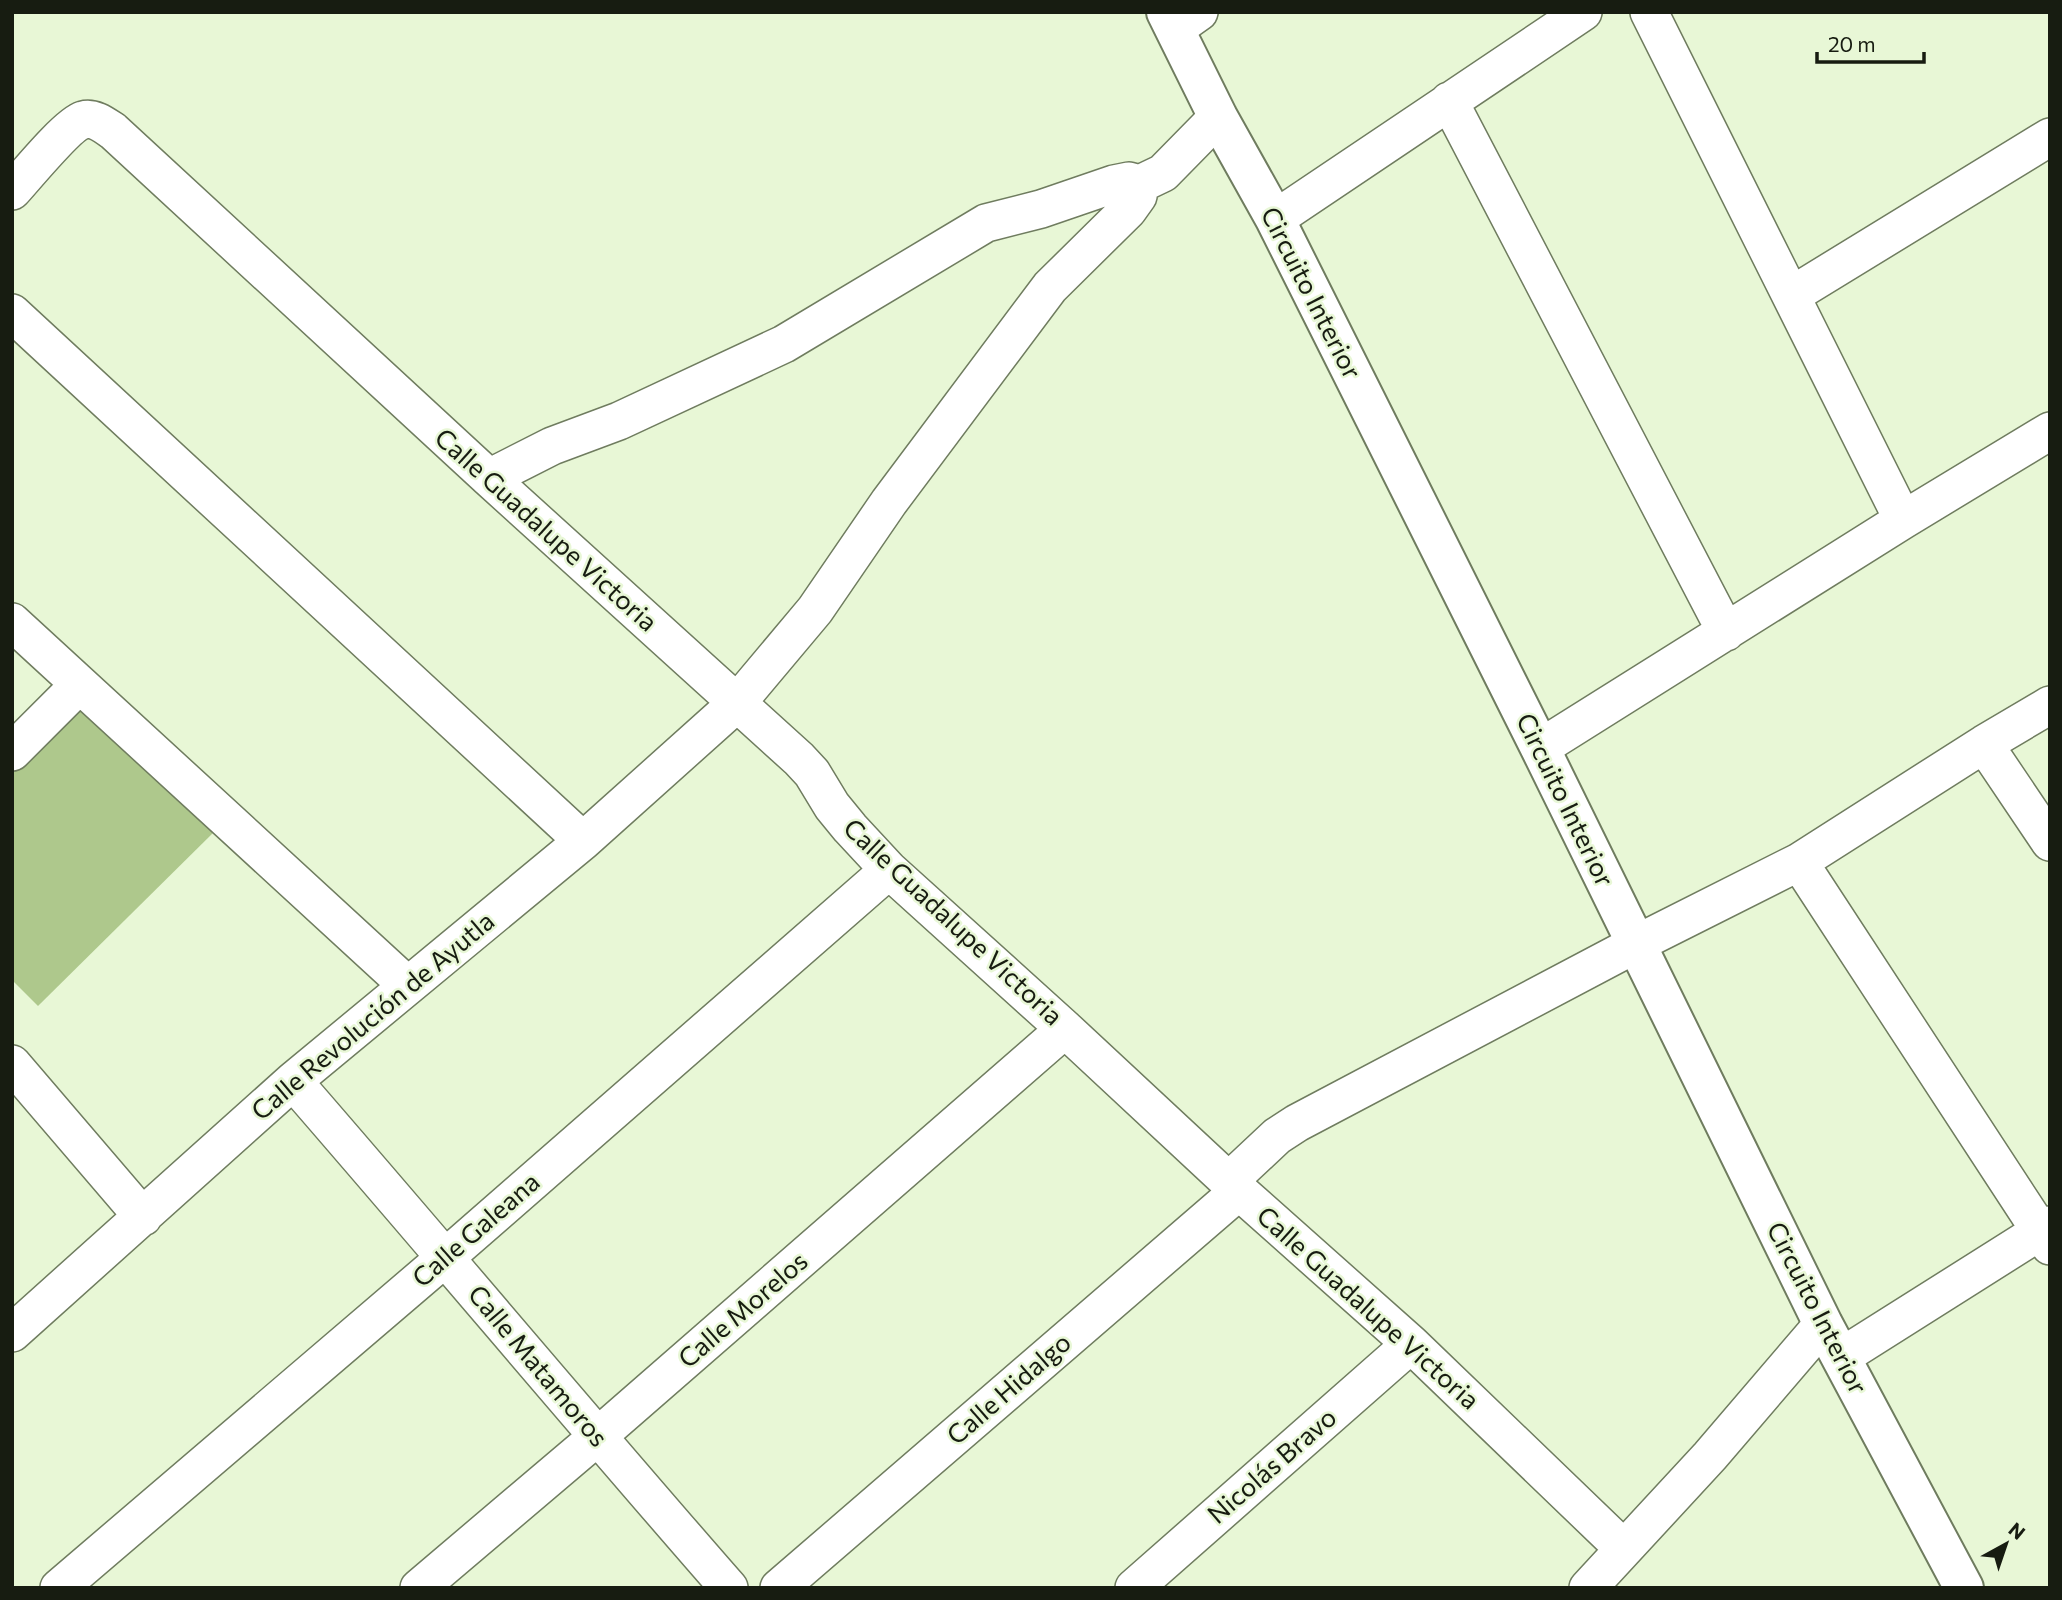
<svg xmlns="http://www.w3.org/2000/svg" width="2062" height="1600" font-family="Commissioner,sans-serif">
	<rect width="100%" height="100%" fill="#e8f7d6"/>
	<path fill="#aec88c" d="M86 699 216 830 38 1006 12 980V772Z"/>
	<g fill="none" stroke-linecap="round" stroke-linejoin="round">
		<g stroke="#6f7c5f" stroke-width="40">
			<path id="street" d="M1649 12 1903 520
				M1175 29 1199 12
				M1449 101 1726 632
				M12 191C25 177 67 125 83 120 94 117 104 125 113 131L489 478 799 759 812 773 832 806 850 828 889 870 1065 1029 1239 1191 1411 1344 1624 1549
				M1275 219 1583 12
				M1792 295 2050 137
				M12 313 583 841
				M489 478 552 446 619 421 784 344 986 223 1041 209 1114 184 1129 181 1140 184
				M12 622 407 985
				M1984 744 2050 842
				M1540 748 1903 520 2050 431
				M12 752 79 685
				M1799 862 2050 1246
				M12 1064 143 1217
				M293 1081C439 1249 582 1420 729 1588
				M1229 1181 1277 1136 1297 1123 1636 944 1799 862 1984 744 2050 705
				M12 1333 293 1081 583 841 737 703 815 610 889 502 1050 287 1128 210 1138 196 1140 184 1163 173 1218 117
				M1841 1357 2050 1225
				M59 1588 446 1257 889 870
				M419 1588 597 1437 1065 1029
				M779 1588 1239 1191
				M1134 1588 1411 1344
				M1588 1588 1710 1456 1823 1324"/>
		</g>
		<g stroke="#6f7c5f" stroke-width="42">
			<path id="secondary" d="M1166 12 1218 117 1275 219 1540 748 1823 1324 1964 1588"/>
		</g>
		<use href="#street" stroke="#fff" stroke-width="37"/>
		<use href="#secondary" stroke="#fff" stroke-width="38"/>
	</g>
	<g text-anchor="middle" stroke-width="5" stroke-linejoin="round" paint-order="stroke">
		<g font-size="26" fill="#171c11" stroke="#e8f7d6">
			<text transform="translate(1311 293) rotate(63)" y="9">Circuito Interior</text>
			<text transform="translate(546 530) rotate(42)" y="9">Calle Guadalupe Victoria</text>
			<text transform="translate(1565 800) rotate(64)" y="9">Circuito Interior</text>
			<text transform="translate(953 922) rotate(43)" y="9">Calle Guadalupe Victoria</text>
			<text transform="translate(373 1016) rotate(-40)" y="9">Calle Revolución de Ayutla</text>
			<text transform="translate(476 1230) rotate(-41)" y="9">Calle Galeana</text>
			<text transform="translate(1368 1308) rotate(42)" y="9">Calle Guadalupe Victoria</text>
			<text transform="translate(1817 1308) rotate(63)" y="9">Circuito Interior</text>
			<text transform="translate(743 1310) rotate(-41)" y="9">Calle Morelos</text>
			<text transform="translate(538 1366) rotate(50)" y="9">Calle Matamoros</text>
			<text transform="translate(1009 1389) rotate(-41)" y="9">Calle Hidalgo</text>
			<text transform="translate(1272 1466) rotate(-41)" y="9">Nicolás Bravo</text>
		</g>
	</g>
	<rect width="2062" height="1600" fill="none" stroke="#171c11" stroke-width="28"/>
	<g transform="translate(2006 1544) rotate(40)" stroke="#e8f7d6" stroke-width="5" paint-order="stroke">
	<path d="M0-5L12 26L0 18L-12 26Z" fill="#171c11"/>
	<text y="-10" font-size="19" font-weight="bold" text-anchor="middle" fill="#171c11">N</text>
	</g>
	<path d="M1817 52v10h107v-10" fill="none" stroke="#171c11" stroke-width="3.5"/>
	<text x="1828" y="52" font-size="21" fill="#171c11" stroke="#e8f7d6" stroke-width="5" paint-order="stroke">20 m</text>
</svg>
